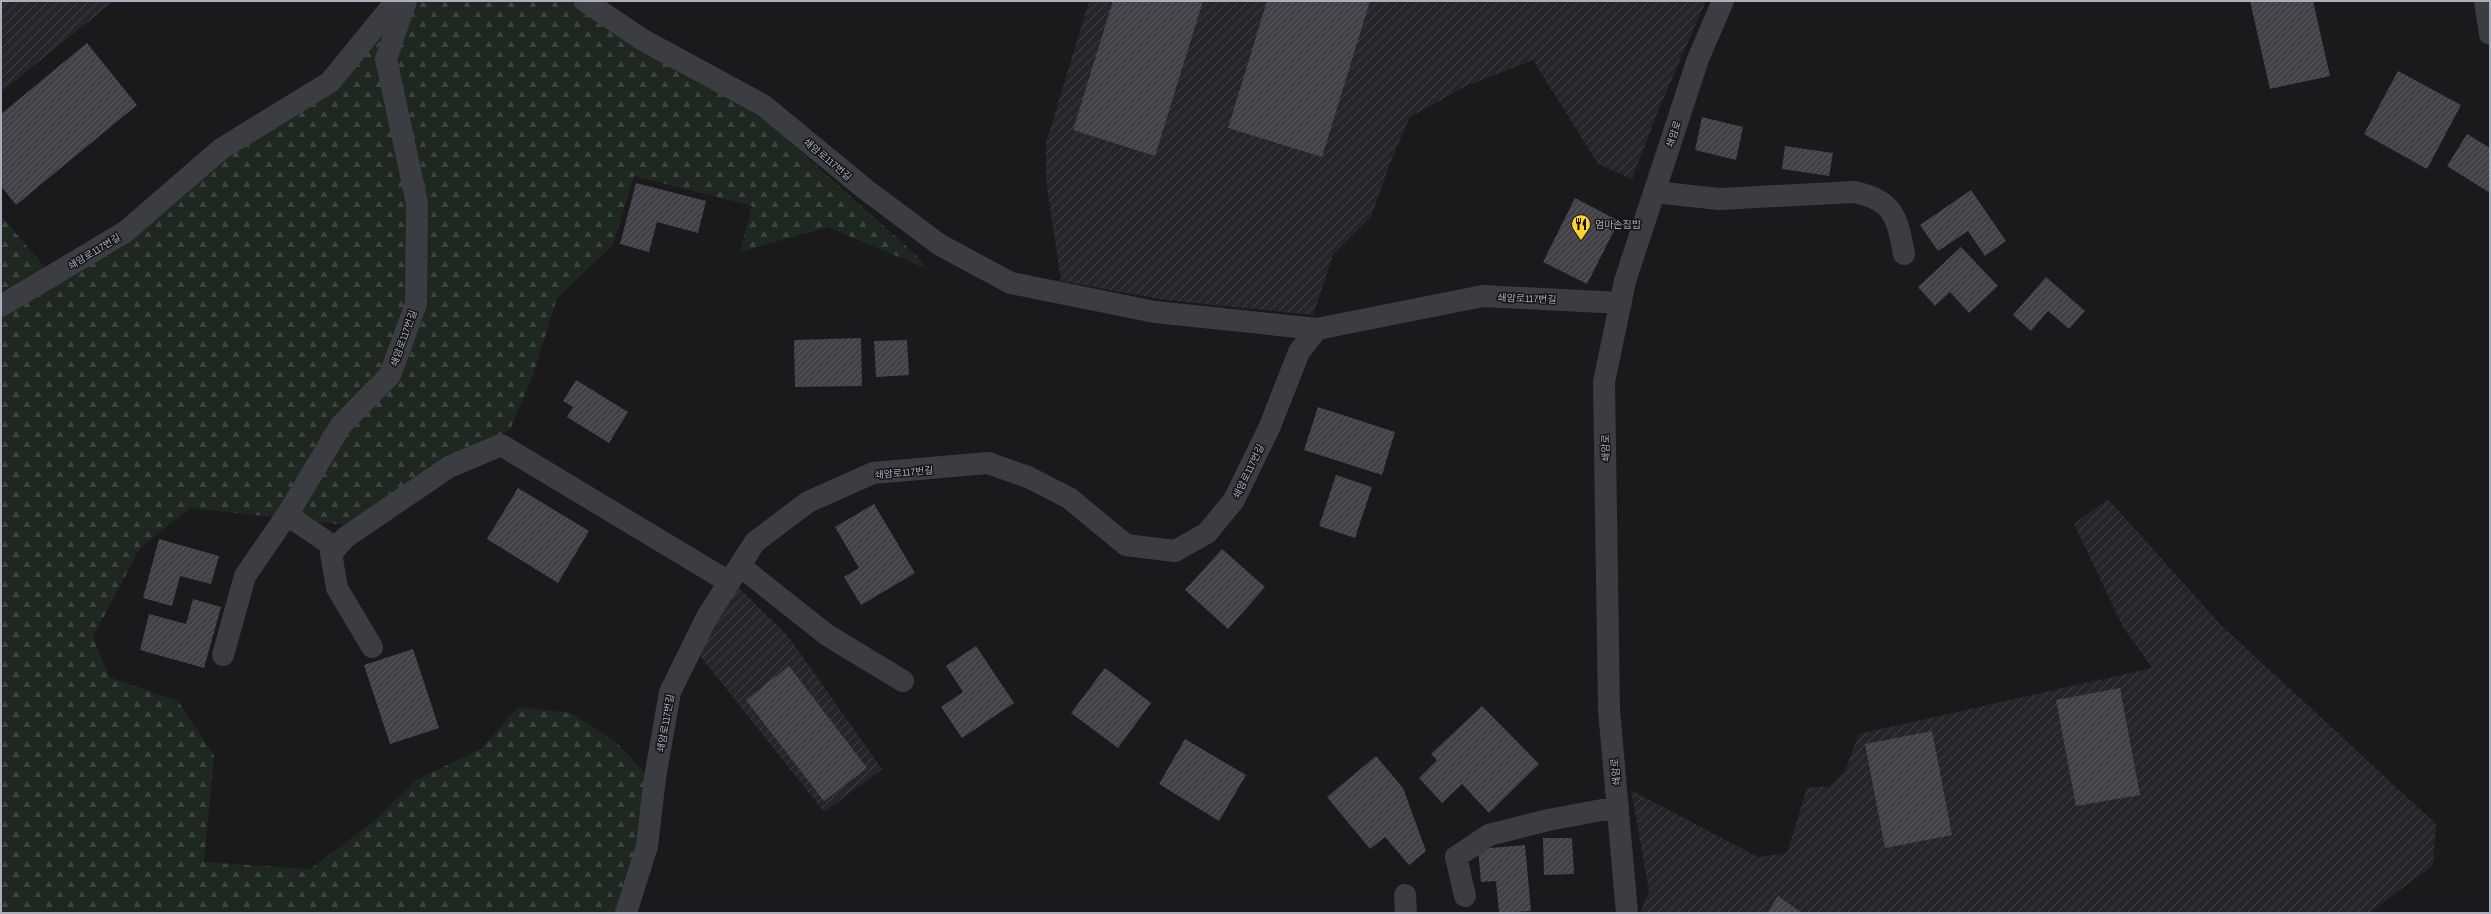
<svg xmlns="http://www.w3.org/2000/svg" width="2491" height="914" font-family="'Archivo Narrow','Noto Sans KR',sans-serif">
	<defs>
		<pattern id="industrial-furrows" width="10" height="10" patternUnits="userSpaceOnUse"><rect width="10" height="10" fill="#262529"/><path d="M-1 1l2-2M0 10L10 0M9 11l2-2" fill="none" stroke="#434246"/></pattern>
		<pattern id="forest-firs" width="22" height="20" patternUnits="userSpaceOnUse"><rect width="22" height="20" fill="#1e2821"/><path d="M5 1l3.5 6h-7zM16 11l3.5 6h-7z" fill="#3c453f"/></pattern>
		<pattern id="building-hatch" width="6" height="6" patternUnits="userSpaceOnUse"><rect width="6" height="6" fill="#414147"/><path d="M-1 1l2-2M0 6l6-6M5 7l2-2" fill="none" stroke="#5a5a60"/></pattern>
	</defs>
	<rect width="100%" height="100%" fill="#1a191c"/>
	<path fill="url(#industrial-furrows)" d="M1 1H114L1 92Z
		M1089 1H1706L1660 106 1632 179 1598 164 1533 60 1466 86 1410 117 1392 158 1371 217 1333 255 1313 315 1166 300 1061 281 1046 180V143Z
		M2108 499 2220 624 2436 824 2433 865 2369 913H1640L1649 891 1631 790 1758 857 1787 853 1807 788 1830 786 1844 773 1859 734 2152 668 2122 625 2074 524Z
		M729 582 740 589 788 636 882 769 824 812 697 652Z"/>
	<path fill="url(#forest-firs)" d="M406 1H572L637 47 753 109 916 255 927 269 828 227 740 252 752 206 634 176 613 245 557 298 533 375 510 430 453 459 345 525 190 508 140 548 93 637 109 677 178 701 214 756 204 862 310 869 373 822 416 780 481 749 518 707 571 713 615 741 648 776 640 842 618 913H1V216L57 281 226 154 340 81Z"/>
	<path fill="url(#building-hatch)" d="M1113 1H1203L1155 156 1073 130Z
		M1267 1H1370L1322 157 1228 128Z
		M2250 1H2313L2330 76 2270 89Z
		M87 43 137 105 16 205 1 186V114Z
		M2398 71 2461 105 2427 169 2364 134Z
		M1702 117 1743 127 1736 160 1695 150Z
		M2467 134 2490 148V193L2447 166Z
		M1785 146 1833 153 1829 176 1782 169Z
		M636 183 706 201 698 233 657 222 649 252 620 244Z
		M1971 190 2006 241 1985 256 1968 231 1938 251 1920 225Z
		M1575 198 1619 221 1587 284 1543 262Z
		M1961 247 1998 286 1969 313 1950 292 1935 306 1918 287Z
		M2046 277 2085 311 2069 329 2048 311 2031 331 2013 315Z
		M861 338 862 386 795 387 794 340Z
		M907 340 909 375 876 377 874 341Z
		M576 380 628 412 609 443 567 417 573 407 563 401Z
		M1318 407 1395 432 1382 475 1304 450Z
		M1336 475 1372 487 1355 538 1319 526Z
		M518 488 589 531 558 583 487 539Z
		M874 504 915 573 861 605 844 577 859 568 835 527Z
		M159 539 219 556 211 584 180 576 172 606 143 598Z
		M1222 549 1265 587 1228 629 1185 590Z
		M193 599 221 607 204 668 140 650 149 614 186 624Z
		M976 646 1014 703 962 738 941 707 963 692 946 666Z
		M413 649 439 728 390 744 364 665Z
		M789 666 867 768 824 801 746 700Z
		M1105 668 1151 703 1118 748 1071 713Z
		M2120 688 2140 795 2076 806 2056 700Z
		M1482 706 1539 764 1489 813 1462 784 1442 803 1419 778 1437 760 1431 754Z
		M1932 731 1952 835 1885 848 1865 744Z
		M1185 739 1246 775 1219 821 1159 784Z
		M1376 756 1403 788 1426 851 1409 865 1385 837 1370 849 1327 797Z
		M1543 838H1572L1574 874 1544 875Z
		M1525 845 1531 911 1499 913 1496 881 1481 882 1478 849Z
		M1778 896 1802 913H1767Z"/>
	<g fill="none" stroke-linecap="round" stroke-linejoin="round">
		<path stroke="#3c3c43" stroke-width="22" d="M585 1 643 40 763 105 865 189 940 245 1011 283 1155 312 1317 329 1483 296 1621 303
			M2485 1 2490 34
			M1654 192 1719 199 1854 192C1894 200 1897 217 1904 254
			M1 306 125 232 221 149 330 82 396 1
			M287 515 336 548
			M740 566 827 635 903 681
			M372 647 337 588 331 553 346 537 449 467 501 445 729 582
			M223 655 245 576 289 512 341 425 390 375 416 304 417 203 386 59 406 1
			M1405 895 1406 913
			M1465 896 1456 857 1489 835 1548 820 1618 807
			M626 913 647 846 655 778 670 692 707 617 755 542 808 502 873 473 988 463 1028 477 1069 498 1126 545 1175 551 1207 533 1234 500 1270 426 1299 352 1317 329
			M1627 913 1609 710 1604 382 1625 281 1698 59 1723 1"/>
	</g>
	<defs>
		<g id="restaurant-pin" transform="scale(1)"><path d="M0 17L-7.5 6A9.5 9.5 0 1 1 7.5 6Z" fill="#ffd32e" stroke="#151417"/><path d="M-5-6h1v4h1v-4h1v4h1v-4h1v5L-1.5 .5V6h-2V.5L-5-1ZM5-6V6H3V1.5H1.5Q1.5-4 5-6Z" fill="#111"/></g>
	</defs>
	<g fill-rule="evenodd">
		<use href="#restaurant-pin" x="1581" y="224"/>
	</g>
	<g text-anchor="middle" stroke-width="3" stroke-linejoin="round" paint-order="stroke">
		<g font-size="10" fill="#aaaebd" stroke="#151417">
			<text transform="translate(1673 134) rotate(-72)" y="4">쇄암로</text>
			<text transform="translate(828 159) rotate(40)" y="4">쇄암로117번길</text>
			<text transform="translate(94 251) rotate(-31)" y="4">쇄암로117번길</text>
			<text transform="translate(1527 298) rotate(2)" y="4">쇄암로117번길</text>
			<text transform="translate(403 338) rotate(-70)" y="4">쇄암로117번길</text>
			<text transform="translate(1605 448) rotate(-91)" y="4">쇄암로</text>
			<text transform="translate(1248 471) rotate(-64)" y="4">쇄암로117번길</text>
			<text transform="translate(904 472) rotate(-5)" y="4">쇄암로117번길</text>
			<text transform="translate(665 723) rotate(-80)" y="4">쇄암로117번길</text>
			<text transform="translate(1615 772) rotate(-95)" y="4">쇄암로</text>
		</g>
		<g font-size="10" fill="#aaaebd" stroke="#151417" text-anchor="start">
			<text x="1595" y="228">엄마손집밥</text>
		</g>
	</g>
	<rect width="2491" height="914" fill="none" stroke="#aaaebd" stroke-width="4"/>
</svg>
